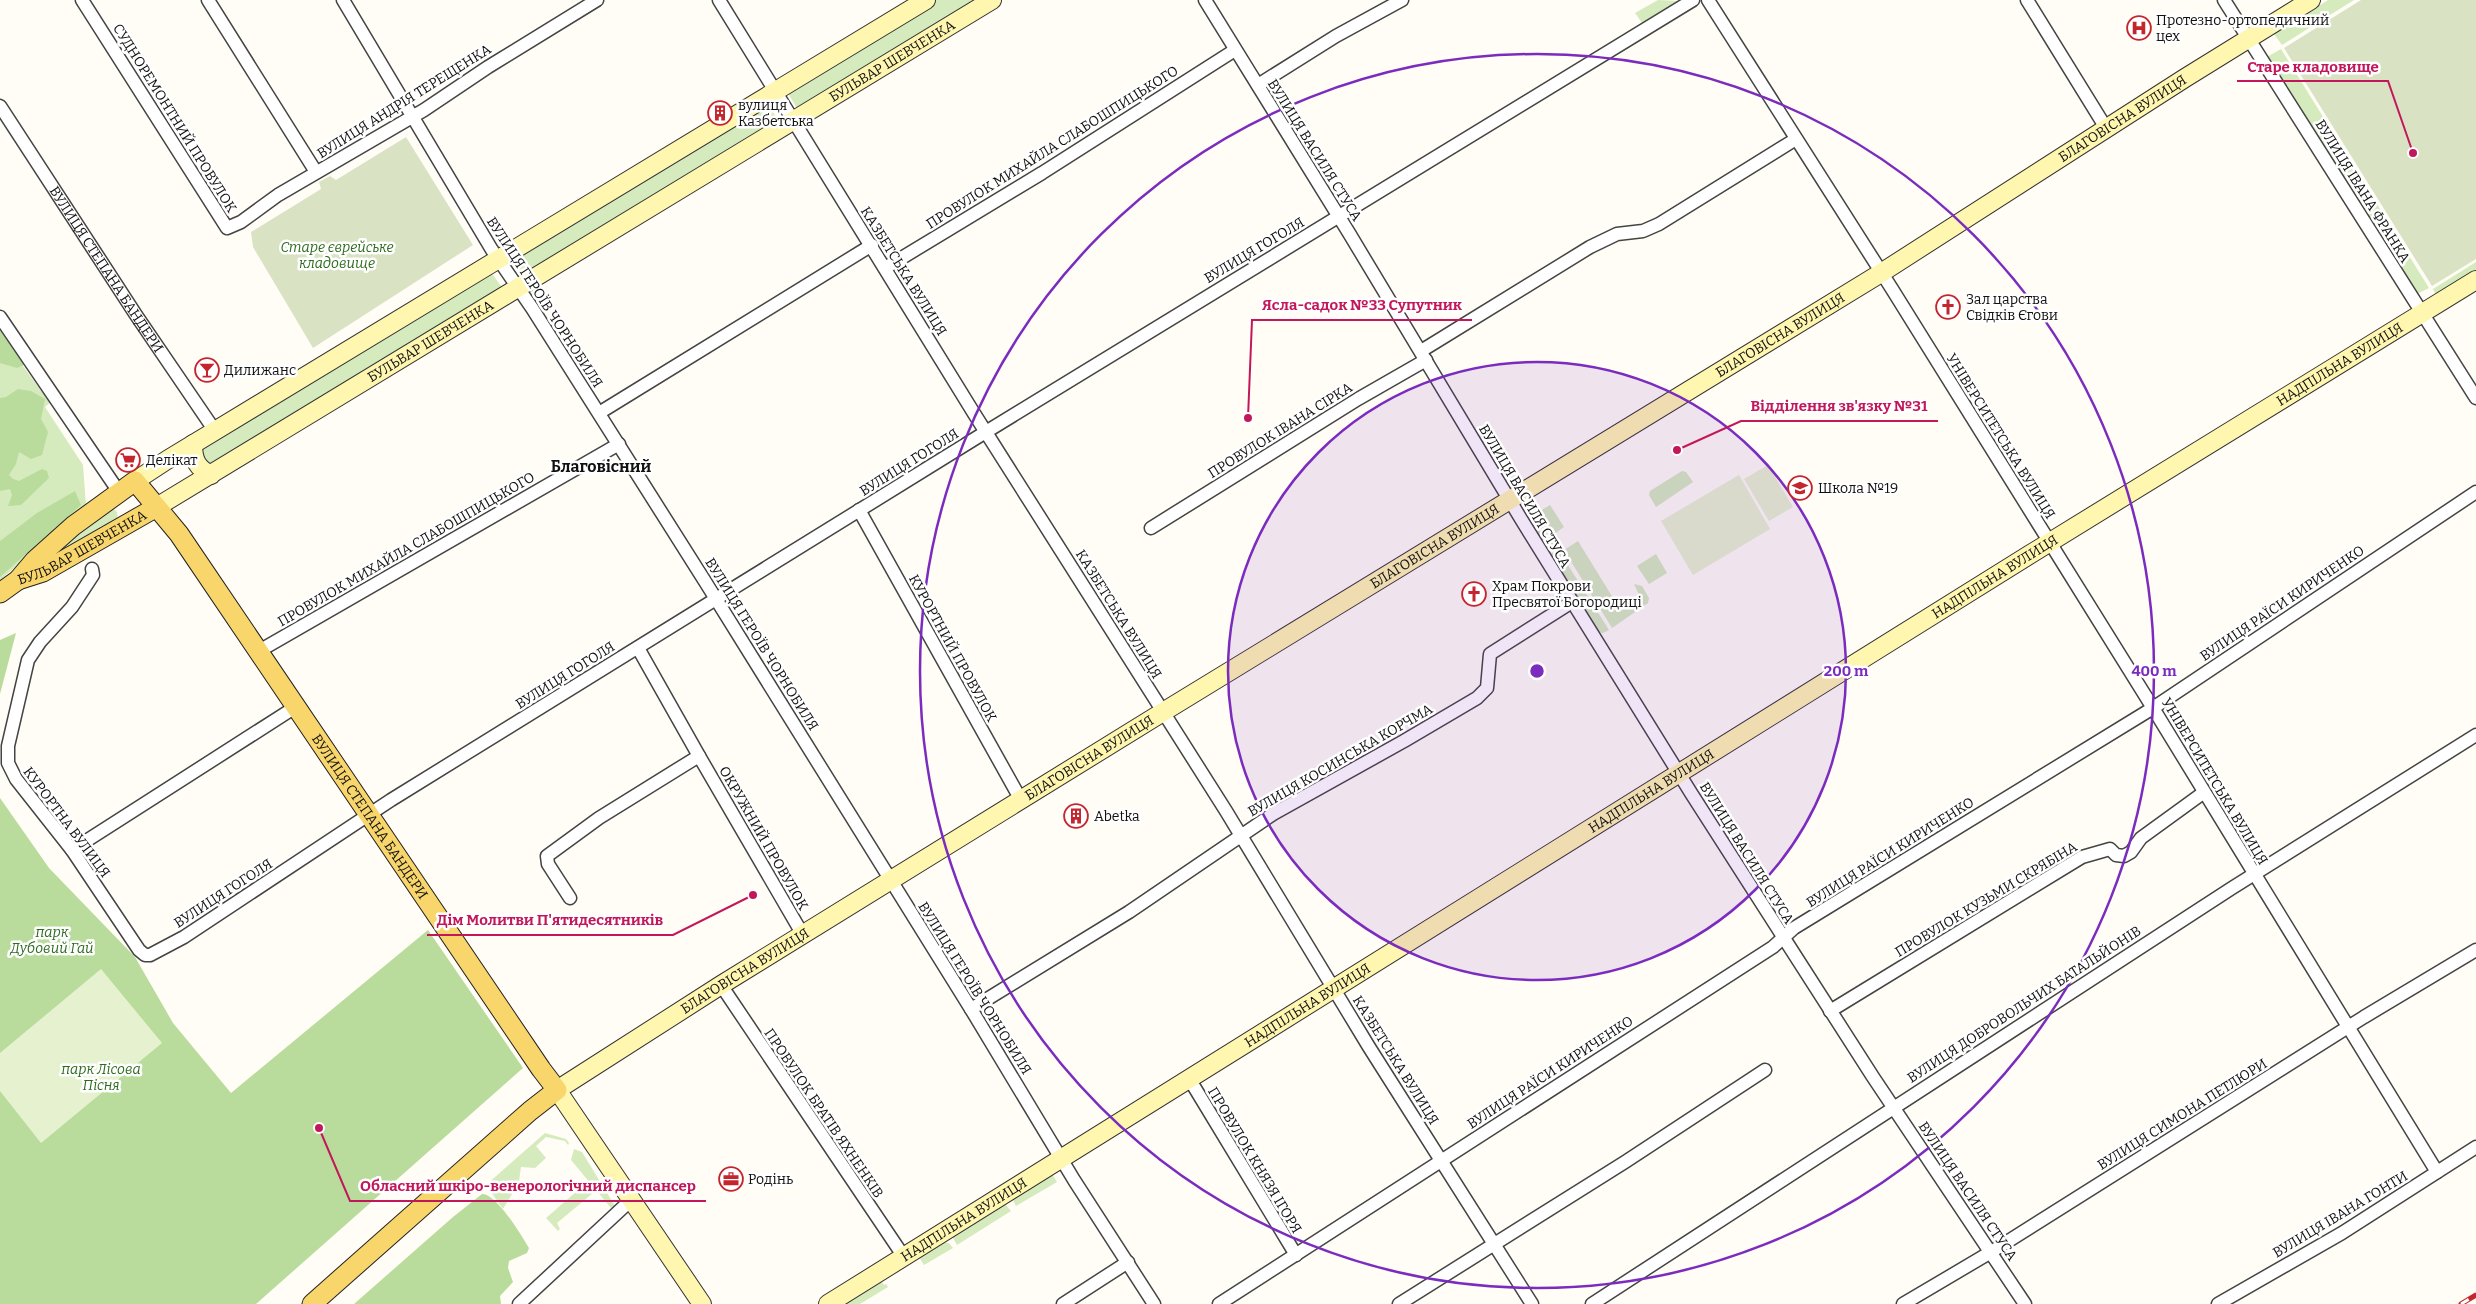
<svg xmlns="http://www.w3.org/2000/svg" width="2476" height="1304" font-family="Bitter,serif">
	<rect width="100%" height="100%" fill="#fffdf5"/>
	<path fill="#d5ebbd" d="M936 0H982L797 108 789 95 791 88Z
		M1658 0 1679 1 1642 23 1635 13Z
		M2328 0H2354L2282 45 2274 34Z
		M2281 49 2429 288 2417 294 2267 57Z
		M769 105 779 122 522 277 520 276 512 260Z
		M2476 262V270L2436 295 2433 289Z
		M491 272 503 289 208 467 200 450Z
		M0 334 41 391 52 401 45 407 83 465 86 506 0 580Z
		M1682 471 1686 472 1693 482 1656 507 1649 495 1650 491Z
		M1550 505 1564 527 1554 534 1540 511Z
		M113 508 117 512 118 520 33 571 96 514Z
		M1535 514 1554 545 1545 550 1527 519Z
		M1578 541 1621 611 1641 599 1634 584 1642 586 1649 598 1648 603 1612 628 1564 550Z
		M1556 551H1559L1609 630 1603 633 1596 632 1550 558 1551 554Z
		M1656 554 1667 573 1649 584 1637 566Z
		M545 1133 566 1139 569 1143 568 1145 565 1141 546 1137 536 1146 546 1158 535 1168 521 1167 519 1181 512 1188V1194L503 1209 486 1185Z
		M574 1149 582 1152 615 1206 611 1208 571 1160Z
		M1052 1174 1057 1182 1016 1206 1012 1198Z
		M585 1184 593 1193 557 1223 560 1229 558 1231 546 1218Z
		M1004 1203 1011 1211 957 1245 952 1236Z
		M943 1242 949 1243 953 1248 924 1265 919 1257Z
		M881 1281 884 1285 886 1284 888 1287 860 1304H843Z"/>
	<path fill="#b9dc9c" d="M0 328 28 363 17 368 0 363Z
		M18 389 31 391 45 399 41 419 48 432 42 455 31 459 19 452 16 464 9 475 13 479 19 481 42 469 47 471 49 478 21 505 8 506 12 495 10 489 0 491V398L6 397Z
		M75 491 81 505 0 577V541L37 513Z
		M16 633 0 694V640Z
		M0 798 49 868 135 957 173 1023 231 1093 428 930 523 1068 256 1304H0Z
		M482 1194C496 1193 522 1236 529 1248L527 1253 509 1261 508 1268 513 1282 500 1296 501 1304H354L453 1217Z"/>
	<path fill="#d9e3c4" d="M2361 0H2476V259L2432 286 2284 48Z
		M406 137 473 245 313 348 253 247 251 232 321 189 319 182 330 176 336 180Z"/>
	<path fill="#e6f2cf" d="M1768 465 1793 507 1769 521 1744 479Z
		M1739 475 1770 529 1693 575 1661 521Z
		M101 969 162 1043 41 1143 0 1091V1053Z"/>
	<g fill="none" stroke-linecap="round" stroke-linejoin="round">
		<g stroke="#444" stroke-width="15">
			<g id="minor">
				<path d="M82 0 227 228 241 222 278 195 424 110 488 67 597 0"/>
				<path d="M208 0 316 172"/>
				<path d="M343 0 492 250 532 308 706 583 971 1009 1074 1180 1154 1304"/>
				<path d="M719 0 975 415 1226 811 1369 1047 1532 1304"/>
				<path d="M1205 0 1349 233 1521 519 1691 793 1873 1077 2025 1304"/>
				<path d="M1708 0 1892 289 2153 708 2437 1172"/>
				<path d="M2027 0 2106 128"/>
				<path d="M2224 0 2476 398"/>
				<path d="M1258 85 1336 36 1402 0"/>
				<path id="s1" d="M0 106 136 315 215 431"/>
				<path d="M885 268 1042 173 1235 50"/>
				<path d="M0 317 119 492"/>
				<path d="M1421 351 1590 247 1617 234 1643 231 1659 224 1796 139"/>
				<path d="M599 413 872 245"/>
				<path d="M859 510 1021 800"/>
				<path d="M1151 528 1358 399 1426 360"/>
				<path d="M92 569 93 575 72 607 40 642 28 660 8 746V763L16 779 72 850 139 950 145 955H150L184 937 391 800 976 438 1693 0"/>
				<path d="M638 648 699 756"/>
				<path d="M259 651 619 444"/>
				<path d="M72 850 297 706"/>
				<path d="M570 898 548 864 547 856 599 818 699 756 803 935"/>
				<path d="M721 985 904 1257"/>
				<path d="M971 1009 1129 912 1273 814 1404 741 1477 698 1487 688 1490 654 1572 602"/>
				<path d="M1830 1011 2082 857 2110 849 2116 855 2124 856 2131 852 2141 838 2203 793"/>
				<path d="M1190 1080 1296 1255"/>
				<path d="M519 1304 631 1200"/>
				<path d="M1063 1304 1128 1262"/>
				<path d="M1219 1304 1773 947 1794 928 2153 708 2476 492"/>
				<path d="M1399 1304 1625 1162 1765 1070"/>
				<path d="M1592 1304 2232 888 2476 735"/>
				<path d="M1903 1304 1991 1252 2364 1017 2476 950"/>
				<path d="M2218 1304 2342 1233 2476 1147"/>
			</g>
		</g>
		<g stroke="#333" stroke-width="20">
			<g id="secondary">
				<path d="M193 444C193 460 197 468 211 475"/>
				<path d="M135 481 167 460 926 0"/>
				<path id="s2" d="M155 508 992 0"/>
				<path id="s3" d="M702 1304 557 1090 721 985 1163 712 1881 273 2185 78 2311 0"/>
				<path id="s4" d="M828 1304 2029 555 2476 280"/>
			</g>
		</g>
		<g stroke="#222" stroke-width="21">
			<g id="primary">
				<path id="s5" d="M18 580 43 572 155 508"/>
				<path id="s6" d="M0 593 18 580 35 560 73 526 135 481 179 534 541 1069 557 1090 530 1111 312 1304"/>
			</g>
		</g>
		<use href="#minor" stroke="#fff" stroke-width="12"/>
		<use href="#secondary" stroke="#fff6b0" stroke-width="18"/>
		<use href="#primary" stroke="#f9d66b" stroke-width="19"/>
		<g stroke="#c4262e" stroke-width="5">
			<path id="rail" d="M2461 1304 2476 1295"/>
		</g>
		<use href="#rail" stroke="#fff" stroke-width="3" stroke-dasharray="9" stroke-linecap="butt"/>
	</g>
	<circle cx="1537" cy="671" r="309" fill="#7b2cbf" fill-opacity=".12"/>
	<g fill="none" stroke="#7b2cbf" stroke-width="2.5">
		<circle cx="1537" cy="671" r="309"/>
		<circle cx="1537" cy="671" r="617"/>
	</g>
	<defs>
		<g id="hospital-ring" transform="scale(1.25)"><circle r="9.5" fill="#fff" stroke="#c4262e" stroke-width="1.5"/><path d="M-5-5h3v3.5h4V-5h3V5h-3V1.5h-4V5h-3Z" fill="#c4262e"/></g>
		<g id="building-ring" transform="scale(1.25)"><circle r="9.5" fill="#fff" stroke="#c4262e" stroke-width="1.5"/><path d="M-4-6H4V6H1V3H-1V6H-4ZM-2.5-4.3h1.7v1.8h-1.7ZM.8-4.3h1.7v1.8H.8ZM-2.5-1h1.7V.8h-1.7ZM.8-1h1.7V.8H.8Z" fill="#c4262e"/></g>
		<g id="church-ring" transform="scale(1.25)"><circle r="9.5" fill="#fff" stroke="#c4262e" stroke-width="1.5"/><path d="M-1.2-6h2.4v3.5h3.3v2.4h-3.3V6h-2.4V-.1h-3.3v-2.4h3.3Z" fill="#c4262e"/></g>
		<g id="bar-ring" transform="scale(1.25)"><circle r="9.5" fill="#fff" stroke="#c4262e" stroke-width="1.5"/><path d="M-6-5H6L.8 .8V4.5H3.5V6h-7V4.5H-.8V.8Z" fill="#c4262e"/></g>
		<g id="supermarket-ring" transform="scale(1.25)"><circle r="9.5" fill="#fff" stroke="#c4262e" stroke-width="1.5"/><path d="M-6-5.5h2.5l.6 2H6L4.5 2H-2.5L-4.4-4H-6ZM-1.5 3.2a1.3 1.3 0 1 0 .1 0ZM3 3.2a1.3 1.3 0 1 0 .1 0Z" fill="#c4262e"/></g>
		<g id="school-ring" transform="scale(1.25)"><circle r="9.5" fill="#fff" stroke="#c4262e" stroke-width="1.5"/><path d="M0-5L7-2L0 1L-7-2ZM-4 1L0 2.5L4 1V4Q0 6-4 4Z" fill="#c4262e"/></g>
		<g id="office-ring" transform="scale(1.25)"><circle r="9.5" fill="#fff" stroke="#c4262e" stroke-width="1.5"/><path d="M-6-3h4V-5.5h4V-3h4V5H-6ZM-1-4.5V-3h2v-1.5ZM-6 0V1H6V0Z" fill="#c4262e"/></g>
	</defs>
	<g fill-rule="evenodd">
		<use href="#hospital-ring" x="2139" y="28"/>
		<use href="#building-ring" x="720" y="113"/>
		<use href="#church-ring" x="1948" y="307"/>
		<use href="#bar-ring" x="207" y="370"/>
		<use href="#supermarket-ring" x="128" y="460"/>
		<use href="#school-ring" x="1800" y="488"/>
		<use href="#church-ring" x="1474" y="594"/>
		<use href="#building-ring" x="1076" y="816"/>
		<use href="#office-ring" x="731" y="1179"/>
	</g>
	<g text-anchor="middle" stroke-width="5" stroke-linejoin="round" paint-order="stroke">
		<g font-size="14" fill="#111" stroke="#fff" text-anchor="start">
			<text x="2156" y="25">Протезно-ортопедичний<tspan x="2156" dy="16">цех</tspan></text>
			<text x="738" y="110">вулиця<tspan x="738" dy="16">Казбетська</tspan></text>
			<text x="1966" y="304">Зал царства<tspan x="1966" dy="16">Свідків Єгови</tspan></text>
			<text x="224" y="375">Дилижанс</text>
			<text x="146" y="465">Делікат</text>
			<text x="1818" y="493">Школа №19</text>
			<text x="1492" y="591">Храм Покрови<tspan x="1492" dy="16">Пресвятої Богородиці</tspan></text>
			<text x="1094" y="821">Abetka</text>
			<text x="748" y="1184">Родінь</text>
		</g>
		<g font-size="14" fill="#111" stroke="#fff">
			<text dy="5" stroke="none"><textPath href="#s2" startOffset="862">БУЛЬВАР ШЕВЧЕНКА</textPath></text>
			<text transform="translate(404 101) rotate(-32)" y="5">ВУЛИЦЯ АНДРІЯ ТЕРЕЩЕНКА</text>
			<text transform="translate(175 118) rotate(58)" y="5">СУДНОРЕМОНТНИЙ ПРОВУЛОК</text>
			<text dy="5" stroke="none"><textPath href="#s3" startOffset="2101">БЛАГОВІСНА ВУЛИЦЯ</textPath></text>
			<text transform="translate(1052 147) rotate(-32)" y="5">ПРОВУЛОК МИХАЙЛА СЛАБОШПИЦЬКОГО</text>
			<text transform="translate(1315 150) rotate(58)" y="5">ВУЛИЦЯ ВАСИЛЯ СТУСА</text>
			<text transform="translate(2363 191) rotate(58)" y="5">ВУЛИЦЯ ІВАНА ФРАНКА</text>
			<text transform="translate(1254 250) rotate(-31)" y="5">ВУЛИЦЯ ГОГОЛЯ</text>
			<text dy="5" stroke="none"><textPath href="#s1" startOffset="195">ВУЛИЦЯ СТЕПАНА БАНДЕРИ</textPath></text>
			<text transform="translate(904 271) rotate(58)" y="5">КАЗБЕТСЬКА ВУЛИЦЯ</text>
			<text transform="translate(545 302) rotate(57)" y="5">ВУЛИЦЯ ГЕРОЇВ ЧОРНОБИЛЯ</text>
			<text dy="5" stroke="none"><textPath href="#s3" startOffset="1696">БЛАГОВІСНА ВУЛИЦЯ</textPath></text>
			<text dy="5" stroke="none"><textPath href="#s2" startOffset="322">БУЛЬВАР ШЕВЧЕНКА</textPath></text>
			<text dy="5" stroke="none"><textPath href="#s4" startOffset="1780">НАДПІЛЬНА ВУЛИЦЯ</textPath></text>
			<text transform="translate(1280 430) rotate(-32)" y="5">ПРОВУЛОК ІВАНА СІРКА</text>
			<text transform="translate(2001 436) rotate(58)" y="5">УНІВЕРСИТЕТСЬКА ВУЛИЦЯ</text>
			<text transform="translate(909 462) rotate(-32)" y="5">ВУЛИЦЯ ГОГОЛЯ</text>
			<text transform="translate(1525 496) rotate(59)" y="5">ВУЛИЦЯ ВАСИЛЯ СТУСА</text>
			<text dy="5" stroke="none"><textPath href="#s5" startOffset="72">БУЛЬВАР ШЕВЧЕНКА</textPath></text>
			<text dy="5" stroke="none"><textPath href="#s3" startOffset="1291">БЛАГОВІСНА ВУЛИЦЯ</textPath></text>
			<text transform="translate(406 549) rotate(-30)" y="5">ПРОВУЛОК МИХАЙЛА СЛАБОШПИЦЬКОГО</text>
			<text dy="5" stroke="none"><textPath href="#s4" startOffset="1375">НАДПІЛЬНА ВУЛИЦЯ</textPath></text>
			<text transform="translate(2282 603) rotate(-34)" y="5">ВУЛИЦЯ РАЇСИ КИРИЧЕНКО</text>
			<text transform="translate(1119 614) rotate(58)" y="5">КАЗБЕТСЬКА ВУЛИЦЯ</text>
			<text transform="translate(762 644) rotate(58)" y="5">ВУЛИЦЯ ГЕРОЇВ ЧОРНОБИЛЯ</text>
			<text transform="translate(953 648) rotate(61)" y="5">КУРОРТНИЙ ПРОВУЛОК</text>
			<text transform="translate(565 675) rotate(-32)" y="5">ВУЛИЦЯ ГОГОЛЯ</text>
			<text dy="5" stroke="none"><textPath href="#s3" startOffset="886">БЛАГОВІСНА ВУЛИЦЯ</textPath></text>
			<text transform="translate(1340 760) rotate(-30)" y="5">ВУЛИЦЯ КОСИНСЬКА КОРЧМА</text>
			<text transform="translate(2215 781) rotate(59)" y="5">УНІВЕРСИТЕТСЬКА ВУЛИЦЯ</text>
			<text dy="5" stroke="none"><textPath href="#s4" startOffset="970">НАДПІЛЬНА ВУЛИЦЯ</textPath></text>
			<text dy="5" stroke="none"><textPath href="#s6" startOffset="586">ВУЛИЦЯ СТЕПАНА БАНДЕРИ</textPath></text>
			<text transform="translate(67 822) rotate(53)" y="5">КУРОРТНА ВУЛИЦЯ</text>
			<text transform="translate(764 838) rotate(60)" y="5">ОКРУЖНИЙ ПРОВУЛОК</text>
			<text transform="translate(1890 852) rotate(-32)" y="5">ВУЛИЦЯ РАЇСИ КИРИЧЕНКО</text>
			<text transform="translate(1747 853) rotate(58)" y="5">ВУЛИЦЯ ВАСИЛЯ СТУСА</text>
			<text transform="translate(223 893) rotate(-33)" y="5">ВУЛИЦЯ ГОГОЛЯ</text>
			<text transform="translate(1986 899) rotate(-31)" y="5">ПРОВУЛОК КУЗЬМИ СКРЯБІНА</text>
			<text dy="5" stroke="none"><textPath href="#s3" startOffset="481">БЛАГОВІСНА ВУЛИЦЯ</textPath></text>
			<text transform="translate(975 988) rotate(58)" y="5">ВУЛИЦЯ ГЕРОЇВ ЧОРНОБИЛЯ</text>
			<text transform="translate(2024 1004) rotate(-33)" y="5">ВУЛИЦЯ ДОБРОВОЛЬЧИХ БАТАЛЬЙОНІВ</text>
			<text dy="5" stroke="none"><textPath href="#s4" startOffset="565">НАДПІЛЬНА ВУЛИЦЯ</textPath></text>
			<text transform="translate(1396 1060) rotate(58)" y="5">КАЗБЕТСЬКА ВУЛИЦЯ</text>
			<text transform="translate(1550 1072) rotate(-33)" y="5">ВУЛИЦЯ РАЇСИ КИРИЧЕНКО</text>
			<text transform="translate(824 1113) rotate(56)" y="5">ПРОВУЛОК БРАТІВ ЯХНЕНКІВ</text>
			<text transform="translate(2182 1114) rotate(-32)" y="5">ВУЛИЦЯ СИМОНА ПЕТЛЮРИ</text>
			<text transform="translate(1255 1160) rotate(59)" y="5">ПРОВУЛОК КНЯЗЯ ІГОРЯ</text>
			<text transform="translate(1968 1191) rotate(56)" y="5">ВУЛИЦЯ ВАСИЛЯ СТУСА</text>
			<text transform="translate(2340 1214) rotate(-31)" y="5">ВУЛИЦЯ ІВАНА ГОНТИ</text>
			<text dy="5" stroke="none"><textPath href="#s4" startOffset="160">НАДПІЛЬНА ВУЛИЦЯ</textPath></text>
		</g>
		<g font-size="14" font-style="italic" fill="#2f6b1f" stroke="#fff">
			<text x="337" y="252">Старе єврейське<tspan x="337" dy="16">кладовище</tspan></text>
			<text x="52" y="937">парк<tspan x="52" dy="16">Дубовий Гай</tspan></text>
			<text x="101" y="1074">парк Лісова<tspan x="101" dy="16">Пісня</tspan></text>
		</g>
		<g font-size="16" font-weight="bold" fill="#111" stroke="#fff">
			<text x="601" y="472">Благовісний</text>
		</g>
	</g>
	<circle cx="1537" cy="671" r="8" fill="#7b2cbf" stroke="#fff" stroke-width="2.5"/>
	<g font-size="15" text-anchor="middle" font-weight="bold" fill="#7b2cbf" stroke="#fff" stroke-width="5" stroke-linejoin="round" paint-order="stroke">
		<text x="1846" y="676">200 m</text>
		<text x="2154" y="676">400 m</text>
	</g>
	<path fill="none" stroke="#c2185b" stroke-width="2" d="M2413 153L2388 81H2237M1248 418L1252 320H1472M1677 450L1741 421H1938M753 895L673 935H427M319 1128L350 1201H706"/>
	<g fill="#c2185b" stroke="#fff" stroke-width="2">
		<circle cx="2413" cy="153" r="5"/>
		<circle cx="1248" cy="418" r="5"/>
		<circle cx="1677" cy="450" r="5"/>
		<circle cx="753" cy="895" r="5"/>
		<circle cx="319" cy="1128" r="5"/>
	</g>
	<g font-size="15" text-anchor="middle" font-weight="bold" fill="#c2185b" stroke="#fff" stroke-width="5" stroke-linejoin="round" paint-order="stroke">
		<text x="2313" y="72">Старе кладовище</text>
		<text x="1362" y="310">Ясла-садок №33 Супутник</text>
		<text x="1839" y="411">Відділення зв'язку №31</text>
		<text x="550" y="925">Дім Молитви П'ятидесятників</text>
		<text x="528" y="1191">Обласний шкіро-венерологічний диспансер</text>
	</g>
</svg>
